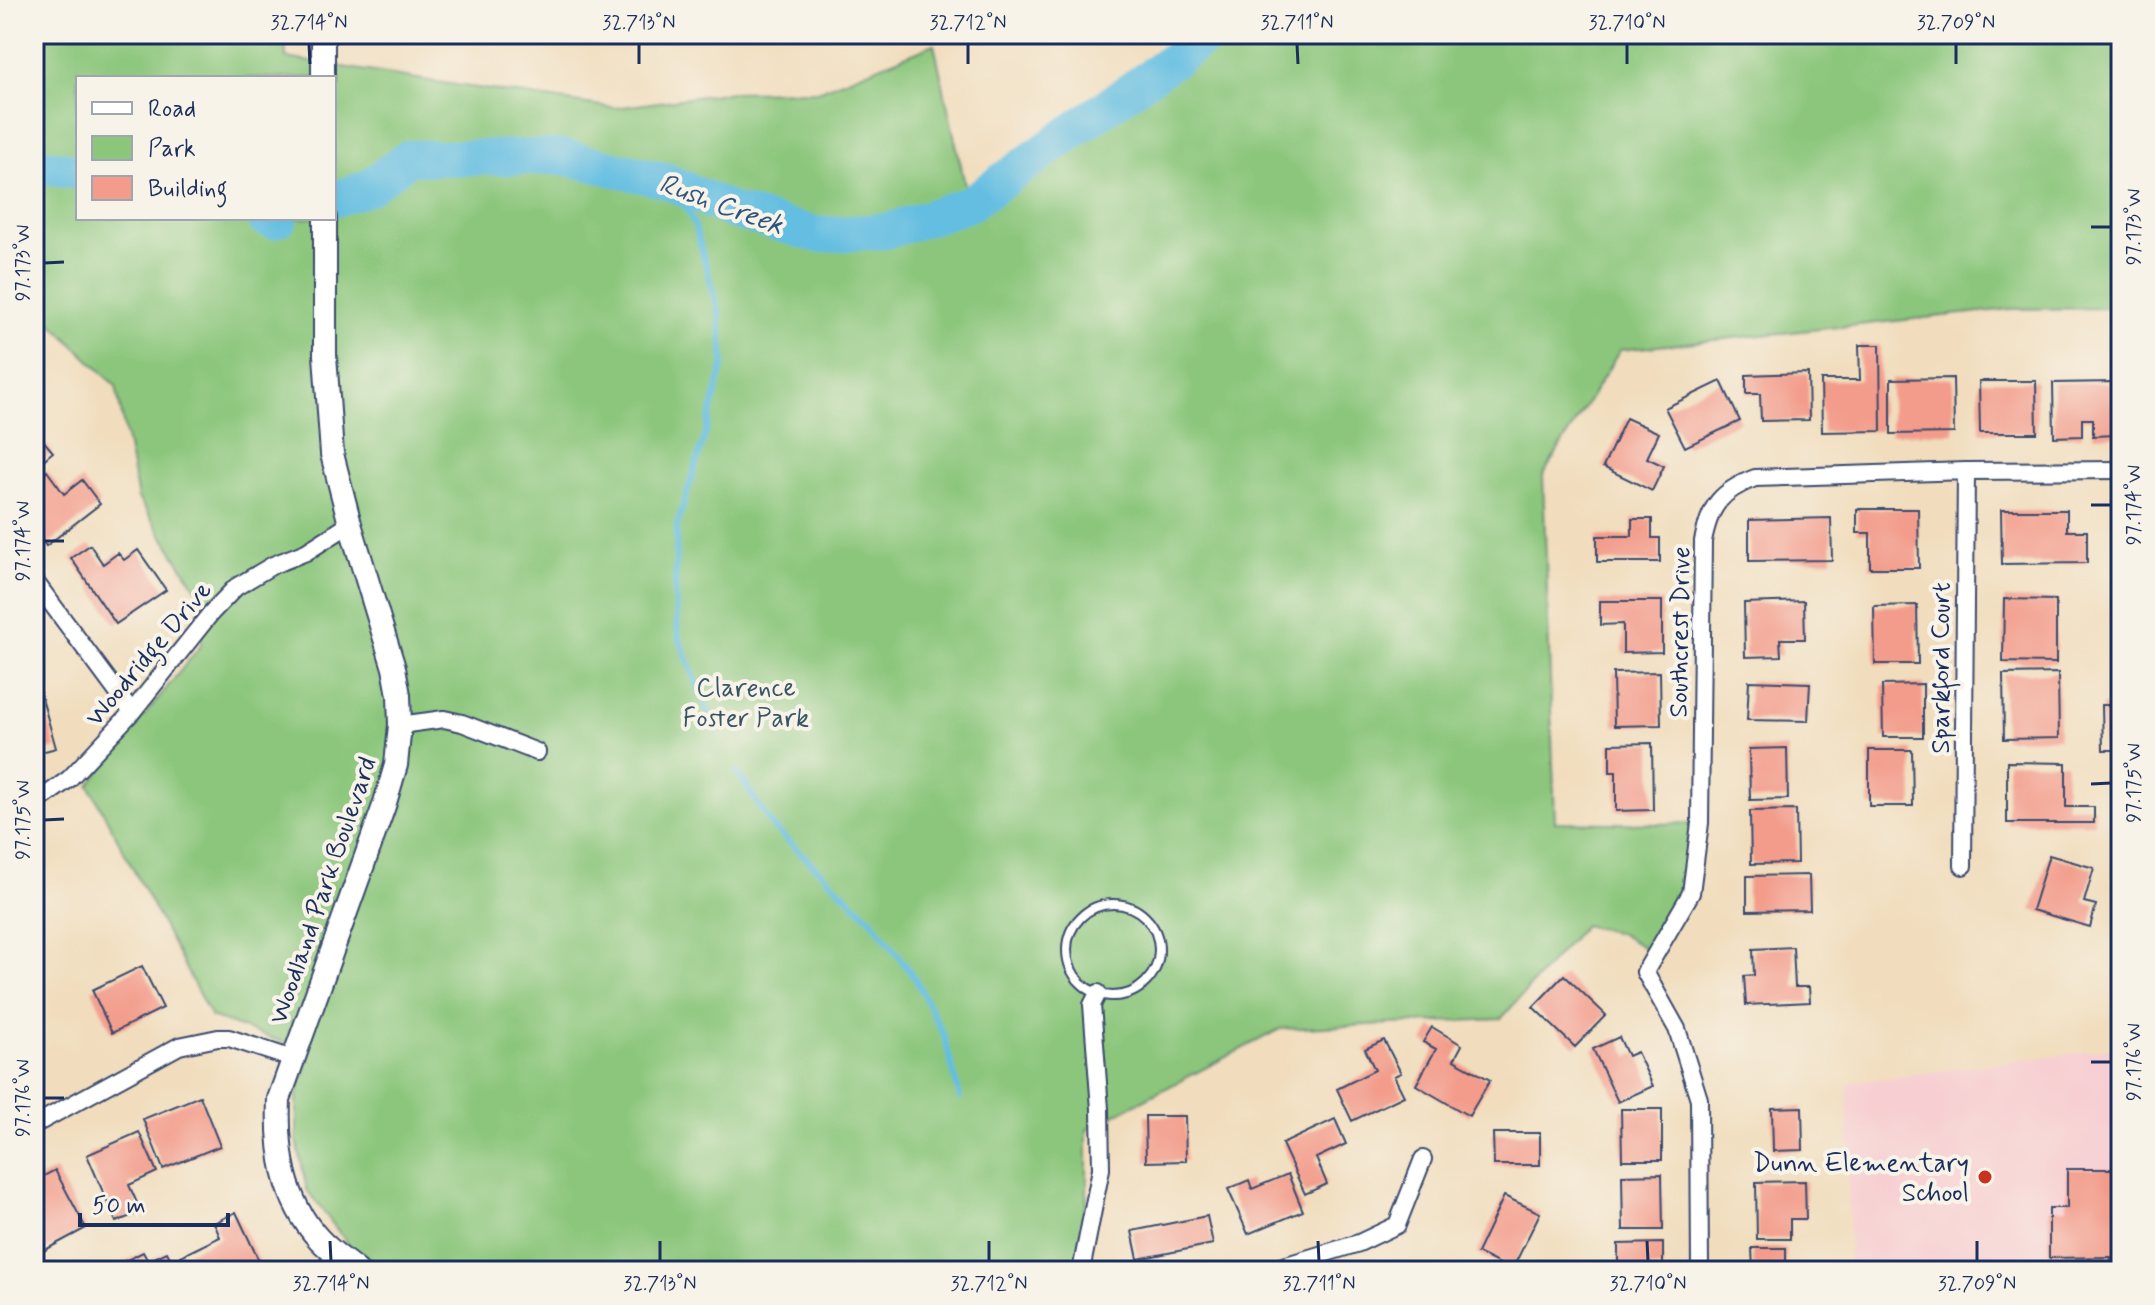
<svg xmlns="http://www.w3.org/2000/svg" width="2155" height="1305" font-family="Mynerve,sans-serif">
	<rect width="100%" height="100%" fill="#f7f3e8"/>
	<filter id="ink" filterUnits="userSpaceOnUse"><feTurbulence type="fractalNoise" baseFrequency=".0125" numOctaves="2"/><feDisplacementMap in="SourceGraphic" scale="16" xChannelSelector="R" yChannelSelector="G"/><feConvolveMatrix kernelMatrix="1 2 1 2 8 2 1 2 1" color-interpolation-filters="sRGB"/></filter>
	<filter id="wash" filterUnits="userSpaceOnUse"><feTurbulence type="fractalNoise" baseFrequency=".006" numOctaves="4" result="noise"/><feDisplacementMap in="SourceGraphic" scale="32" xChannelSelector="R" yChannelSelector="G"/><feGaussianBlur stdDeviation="1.8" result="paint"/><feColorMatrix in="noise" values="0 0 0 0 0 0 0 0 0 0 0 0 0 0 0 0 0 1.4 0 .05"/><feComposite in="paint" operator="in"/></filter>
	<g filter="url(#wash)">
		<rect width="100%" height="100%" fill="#f1ddbd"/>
		<path fill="#f7cfd2" d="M2121 1047V1271H1849L1848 1083Z"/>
		<path fill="#8bc67b" stroke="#537a6c" stroke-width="2" fill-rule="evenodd" d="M34 34H285L286 58 443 83 615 108 732 92 818 91 934 44 969 203 1210 34H2121V308L2010 309 1620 350 1543 475 1555 822 1659 824 1691 823 1679 891 1646 949 1619 933 1584 925 1501 1019 1280 1029 1087 1129V1196L1076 1271H393L351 1248 307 1190 297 1142V1094L311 1052 211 1017 89 785 201 645 203 599 138 498 116 386 34 306ZM78 78H334V218H78Z"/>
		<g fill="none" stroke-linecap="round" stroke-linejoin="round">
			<path stroke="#64bee1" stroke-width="6" d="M674 184 695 226 719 313 724 362 706 432 677 525 675 590 678 635 716 732
				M737 772 773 827 871 919 916 980 944 1036 960 1098"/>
			<path stroke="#64bee1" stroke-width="36" d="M34 165 78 172
				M334 199 368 188 408 158 563 157 667 181 732 211 818 235 888 231 969 204 1210 34
				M264 218 272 221 280 218"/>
		</g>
		<g id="blocks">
			<path fill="#f39c8b" d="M1859 345H1880L1881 431 1822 432 1821 380H1860Z
				M1808 373 1809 420 1761 421 1760 394H1746V375Z
				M1953 378 1954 433 1891 434V379Z
				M1721 381 1740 421 1685 447 1665 408Z
				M1979 381H2036L2037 433H1980Z
				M2116 382 2117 435 2093 436V419H2082V436L2054 437 2053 383Z
				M1626 418 1659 433 1647 458 1664 466 1652 491 1603 467Z
				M34 430 53 452 34 468Z
				M47 471 64 494 82 480 100 504 46 546 34 530V481Z
				M2118 508H2121V536H2118Z
				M1857 509H1918L1919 568H1870V533H1857Z
				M2001 510H2067V531H2087V563L2002 564Z
				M1831 518 1832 560 1749 561V520Z
				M1632 519H1652V538H1660V562H1597V536H1632Z
				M90 545 103 564 118 553 124 560 138 550 166 590 116 624 71 558Z
				M2004 599 2056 600V663L2003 662Z
				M1600 601H1662V652L1623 653V624L1600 625Z
				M1804 601 1805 639H1780L1781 656 1745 657 1744 603Z
				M1917 605 1918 664H1875L1874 606Z
				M1660 672 1661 725 1614 726 1613 673Z
				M2058 673 2059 738 2004 739 2003 674Z
				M1749 681 1810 683 1808 721 1747 720Z
				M38 684 56 748 34 754V685Z
				M1923 684V737H1883L1882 685Z
				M2102 705H2121V750H2103Z
				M1652 743 1653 810 1616 811V772H1610V744Z
				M1787 748 1788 799 1750 800 1749 749Z
				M1869 750H1912L1913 806H1869Z
				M2007 762 2066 763V807H2094V823H2007Z
				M1796 810 1797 863 1751 864 1750 811Z
				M2049 855 2094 868 2084 902 2096 905 2090 927 2032 910Z
				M2117 857H2121V924H2118Z
				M1809 875 1810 910 1747 911V876Z
				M1793 947 1795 987H1809L1810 1002 1746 1005 1744 976 1754 975 1753 949Z
				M142 966 163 1008 112 1033 92 990Z
				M1564 975 1606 1015 1575 1047 1533 1007Z
				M1432 1027 1462 1045 1454 1060 1490 1080 1469 1116 1416 1085 1436 1049 1423 1042Z
				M1619 1037 1628 1056 1637 1052 1653 1086 1618 1102 1593 1049Z
				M1384 1040 1401 1073 1394 1076 1404 1096 1352 1121 1337 1089 1375 1070 1365 1049Z
				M200 1096 220 1146 163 1169 143 1119Z
				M1802 1107 1803 1150 1773 1151 1772 1108Z
				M1621 1109H1662V1160H1622Z
				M1145 1116H1185L1186 1161 1146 1162Z
				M1335 1119 1346 1144 1316 1158 1327 1184 1305 1194 1282 1144Z
				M139 1132 157 1172 129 1185 141 1212 116 1222 87 1155Z
				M1493 1133H1540V1165H1494Z
				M2067 1169H2121V1271H2111V1257L2049 1258V1208H2067Z
				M55 1170 86 1228 34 1256V1181Z
				M1288 1174 1303 1211 1248 1234 1228 1189 1249 1180 1252 1189Z
				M1662 1174 1663 1230H1623L1622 1175Z
				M1805 1181 1806 1219H1790V1239H1757L1756 1182Z
				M1504 1196 1540 1213 1512 1270 1477 1253Z
				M236 1212 260 1263 242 1271H188L181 1256 220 1237 214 1223Z
				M1207 1216 1213 1244 1138 1259 1132 1231Z
				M1663 1243V1268H1651V1271H1618V1244Z
				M1752 1248H1786V1271H1753Z
				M143 1252 148 1261 167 1252 177 1271H123L119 1264Z"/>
		</g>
	</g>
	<g filter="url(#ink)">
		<use href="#blocks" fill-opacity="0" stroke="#3b496c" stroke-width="2"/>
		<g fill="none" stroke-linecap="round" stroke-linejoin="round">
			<g stroke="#3b496c" stroke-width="12">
				<path id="lane" d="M1067 950a46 46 0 1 1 92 0a46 46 0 1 1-92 0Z"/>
			</g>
			<g stroke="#3b496c" stroke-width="20">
				<path id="street" d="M34 580 132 712
					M400 725 444 719 462 723 537 752
					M34 804 69 779 132 712 211 613 236 587 273 565 306 552 350 524
					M1963 866 1966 471
					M34 1125 179 1046 218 1038H229L293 1059
					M319 1271 340 1257
					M1081 1271 1101 1169 1100 1109 1092 1005 1098 993
					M1267 1271 1359 1243 1397 1225 1423 1159
					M1700 1271 1699 1099 1677 1029 1645 972 1691 893 1700 823 1703 541C1710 505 1721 491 1755 478L1966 471 2121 470"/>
			</g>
			<g stroke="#3b496c" stroke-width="26">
				<path id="secondary" d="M323 34V78
					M325 218V355L332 454 350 524 394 668 399 695 400 725 396 765 384 806 279 1099C277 1150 283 1200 319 1239 330 1251 345 1261 357 1271"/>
			</g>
			<use href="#lane" stroke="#fff" stroke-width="8"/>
			<use href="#street" stroke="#fff" stroke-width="16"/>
			<use href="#secondary" stroke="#fff" stroke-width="22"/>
		</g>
	</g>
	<path fill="none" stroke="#1b2f5e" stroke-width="3" d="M309 44 310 64M639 44V64M968 44V64M1297 44 1298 64M1627 44V64M1956 44V64M2091 227H2111M44 263 64 262M2091 505H2111M44 541H64M2091 784 2111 783M44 820 64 819M2091 1062H2111M44 1098H64M330 1241 331 1261M660 1241V1261M989 1241V1261M1318 1241 1319 1261M1647 1241 1648 1261M1977 1241V1261"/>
	<circle fill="#c8321e" stroke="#f7f3e8" stroke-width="3" cx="1985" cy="1177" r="8"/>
	<g text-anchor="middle" stroke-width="8" stroke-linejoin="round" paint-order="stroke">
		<g font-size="26" fill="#1b2f5e" stroke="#f7f3e8">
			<text transform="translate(1679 632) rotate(-89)" y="9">Southcrest Drive</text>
			<text transform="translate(148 653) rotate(-50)" y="9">Woodridge Drive</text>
			<text transform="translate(1940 668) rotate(-90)" y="9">Sparkford Court</text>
			<text transform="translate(322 890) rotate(-71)" y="9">Woodland Park Boulevard</text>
		</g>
		<g font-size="26" fill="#375565" stroke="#f7f3e8">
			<text x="746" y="696">Clarence<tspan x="746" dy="30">Foster Park</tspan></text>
		</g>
		<g font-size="26" fill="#1b2f5e" stroke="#f7f3e8" text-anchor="end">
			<text x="1969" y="1171">Dunn Elementary<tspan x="1969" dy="30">School</tspan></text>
		</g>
		<g font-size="28" font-style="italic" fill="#2d537f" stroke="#f7f3e8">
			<text transform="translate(722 203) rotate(20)" y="10">Rush Creek</text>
		</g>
	</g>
	<rect width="2155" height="1305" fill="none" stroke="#f7f3e8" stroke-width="88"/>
	<rect x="76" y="76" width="260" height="144" fill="#f7f3e8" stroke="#9fa5b1" stroke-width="2"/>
	<rect x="92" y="102" width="40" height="12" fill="#ffffff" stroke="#9fa5b1" stroke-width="2"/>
	<text x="148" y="116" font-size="24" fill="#1b2f5e">Road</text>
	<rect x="92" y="136" width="40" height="24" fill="#8bc67b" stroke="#9fa5b1" stroke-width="2"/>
	<text x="148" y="156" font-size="24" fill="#1b2f5e">Park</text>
	<rect x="92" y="176" width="40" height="24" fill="#f39c8b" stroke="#9fa5b1" stroke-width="2"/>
	<text x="148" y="196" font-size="24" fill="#1b2f5e">Building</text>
	<path d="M80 1213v12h148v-12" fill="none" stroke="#1b2f5e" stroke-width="4"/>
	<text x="92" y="1213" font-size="24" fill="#1b2f5e" stroke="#f7f3e8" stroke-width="6" paint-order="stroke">50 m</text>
	<rect x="44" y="44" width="2067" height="1217" fill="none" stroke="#1b2f5e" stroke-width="3"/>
	<g font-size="20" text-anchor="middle" fill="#1b2f5e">
		<text x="309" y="29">32.714°N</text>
		<text x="639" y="29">32.713°N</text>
		<text x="968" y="29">32.712°N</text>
		<text x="1297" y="29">32.711°N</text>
		<text x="1627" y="29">32.710°N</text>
		<text x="1956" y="29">32.709°N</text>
		<text transform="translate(2133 227) rotate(-90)" y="7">97.173°W</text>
		<text transform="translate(22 263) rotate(-90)" y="7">97.173°W</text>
		<text transform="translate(2133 505) rotate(-90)" y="7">97.174°W</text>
		<text transform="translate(22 541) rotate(-90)" y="7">97.174°W</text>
		<text transform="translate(2133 783) rotate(-90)" y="7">97.175°W</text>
		<text transform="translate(22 820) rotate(-90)" y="7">97.175°W</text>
		<text transform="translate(2133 1062) rotate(-90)" y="7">97.176°W</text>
		<text transform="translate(22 1098) rotate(-90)" y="7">97.176°W</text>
		<text x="331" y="1290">32.714°N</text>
		<text x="660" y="1290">32.713°N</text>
		<text x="989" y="1290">32.712°N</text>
		<text x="1319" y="1290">32.711°N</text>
		<text x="1648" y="1290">32.710°N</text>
		<text x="1977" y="1290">32.709°N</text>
	</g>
</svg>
